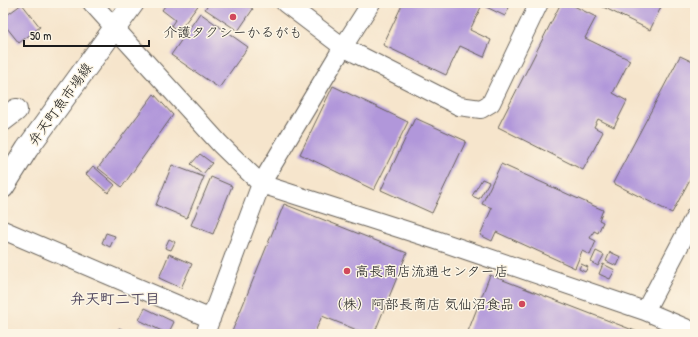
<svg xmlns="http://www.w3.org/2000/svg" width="698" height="337" font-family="'Patrick Hand','Klee One',sans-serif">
	<rect width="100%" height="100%" fill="#fcf5e5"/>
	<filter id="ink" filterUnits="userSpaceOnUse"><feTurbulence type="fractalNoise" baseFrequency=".025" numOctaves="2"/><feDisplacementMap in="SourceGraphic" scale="8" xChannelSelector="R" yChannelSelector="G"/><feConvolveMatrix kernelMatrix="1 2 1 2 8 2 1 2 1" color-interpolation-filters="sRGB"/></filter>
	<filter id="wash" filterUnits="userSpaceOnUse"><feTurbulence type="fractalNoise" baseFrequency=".012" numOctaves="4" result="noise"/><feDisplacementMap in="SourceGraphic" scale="16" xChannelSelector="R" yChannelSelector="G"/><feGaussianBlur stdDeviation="0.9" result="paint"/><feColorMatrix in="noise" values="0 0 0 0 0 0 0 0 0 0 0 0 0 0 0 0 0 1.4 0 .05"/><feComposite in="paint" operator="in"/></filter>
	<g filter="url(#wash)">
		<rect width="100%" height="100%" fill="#f6e5cc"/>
		<g id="blocks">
			<path fill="#b197da" d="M167 3H200L179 31 171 26 175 20 162 10Z
				M209 3H244L253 9 238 31 205 9Z
				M403 3H511L505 16 482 5 470 30 491 40 484 57 460 46 446 75 383 45Z
				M561 3H568L596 17 585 38 630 60 613 93 627 101 614 127 598 119 594 127 603 132 583 170 498 127Z
				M595 3H663L650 30Z
				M22 4 40 27 19 43 3 23V18Z
				M200 13 248 47 219 88 171 55Z
				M680 56 695 63V170L672 213 613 183Z
				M333 86 408 122 374 190 300 154Z
				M154 94 173 115 122 187 98 168Z
				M415 118 466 141 432 213 381 190Z
				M200 154 212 163 203 174 191 164Z
				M501 164 603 210 599 220 603 222 598 233 594 231 590 238 596 241 590 255 582 251 575 268 496 232 492 241 480 235 492 208 482 204Z
				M172 165 204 177 187 218 156 205Z
				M93 166 115 185 108 193 86 174Z
				M211 177 232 186 213 234 191 225Z
				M482 179 489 182 479 199 472 196Z
				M284 204 407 253 374 334H367L322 316 314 334H231Z
				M106 233 115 236 110 247 102 243Z
				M169 239 175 242 171 250 165 248Z
				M596 251 604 255 598 266 591 262Z
				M610 252 621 257 617 266 606 261Z
				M169 254 192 264 181 288 159 278Z
				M581 264 588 267 585 272 579 269Z
				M603 264 615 270 610 279 599 274Z
				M490 275 643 334H467Z
				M145 308 174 322 168 334 139 320Z
				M119 328 133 334H117Z"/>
		</g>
	</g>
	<g filter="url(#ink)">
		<use href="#blocks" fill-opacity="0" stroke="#68625a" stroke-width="1"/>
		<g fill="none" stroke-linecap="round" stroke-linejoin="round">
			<g stroke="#68625a" stroke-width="20">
				<path id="minor" d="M92 3 220 144 261 184 436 240 645 311 695 332
					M285 3 343 47 459 106 481 109 491 103 539 3
					M3 230 211 319
					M645 311 695 216
					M205 334 261 184 343 47 371 3"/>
			</g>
			<g stroke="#68625a" stroke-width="24">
				<path id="tertiary" d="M3 120 16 110
					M3 187 27 149 133 3"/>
			</g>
			<use href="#minor" stroke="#fff" stroke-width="18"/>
			<use href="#tertiary" stroke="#fff" stroke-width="22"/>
		</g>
	</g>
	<g fill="#d1495b" stroke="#fcf5e5" stroke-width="1.5">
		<circle cx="233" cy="17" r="4"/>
		<circle cx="347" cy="271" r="4"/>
		<circle cx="522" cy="304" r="4"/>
	</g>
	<g text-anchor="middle" stroke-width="3" stroke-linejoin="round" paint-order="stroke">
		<g font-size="14" fill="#1c1c1c" stroke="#fcf5e5">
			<text x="233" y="37">介護タクシーかるがも</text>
			<text x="355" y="276" text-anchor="start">高長商店流通センター店</text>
			<text x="514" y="309" text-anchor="end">（株）阿部長商店 気仙沼食品</text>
		</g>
		<g font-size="14" fill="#1c1c1c" stroke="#fcf5e5">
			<text transform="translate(60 104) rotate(-54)" y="5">弁天町魚市場線</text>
		</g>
		<g font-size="15" font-weight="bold" fill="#50475e" stroke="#fcf5e5">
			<text x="115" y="304">弁天町二丁目</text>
		</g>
	</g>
	<rect width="698" height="337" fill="none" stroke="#fcf5e5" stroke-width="16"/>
	<path d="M24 40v6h125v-6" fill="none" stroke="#1c1c1c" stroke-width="2"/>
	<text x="30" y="40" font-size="12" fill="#1c1c1c" stroke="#fcf5e5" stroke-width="3" paint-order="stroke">50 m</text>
</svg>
